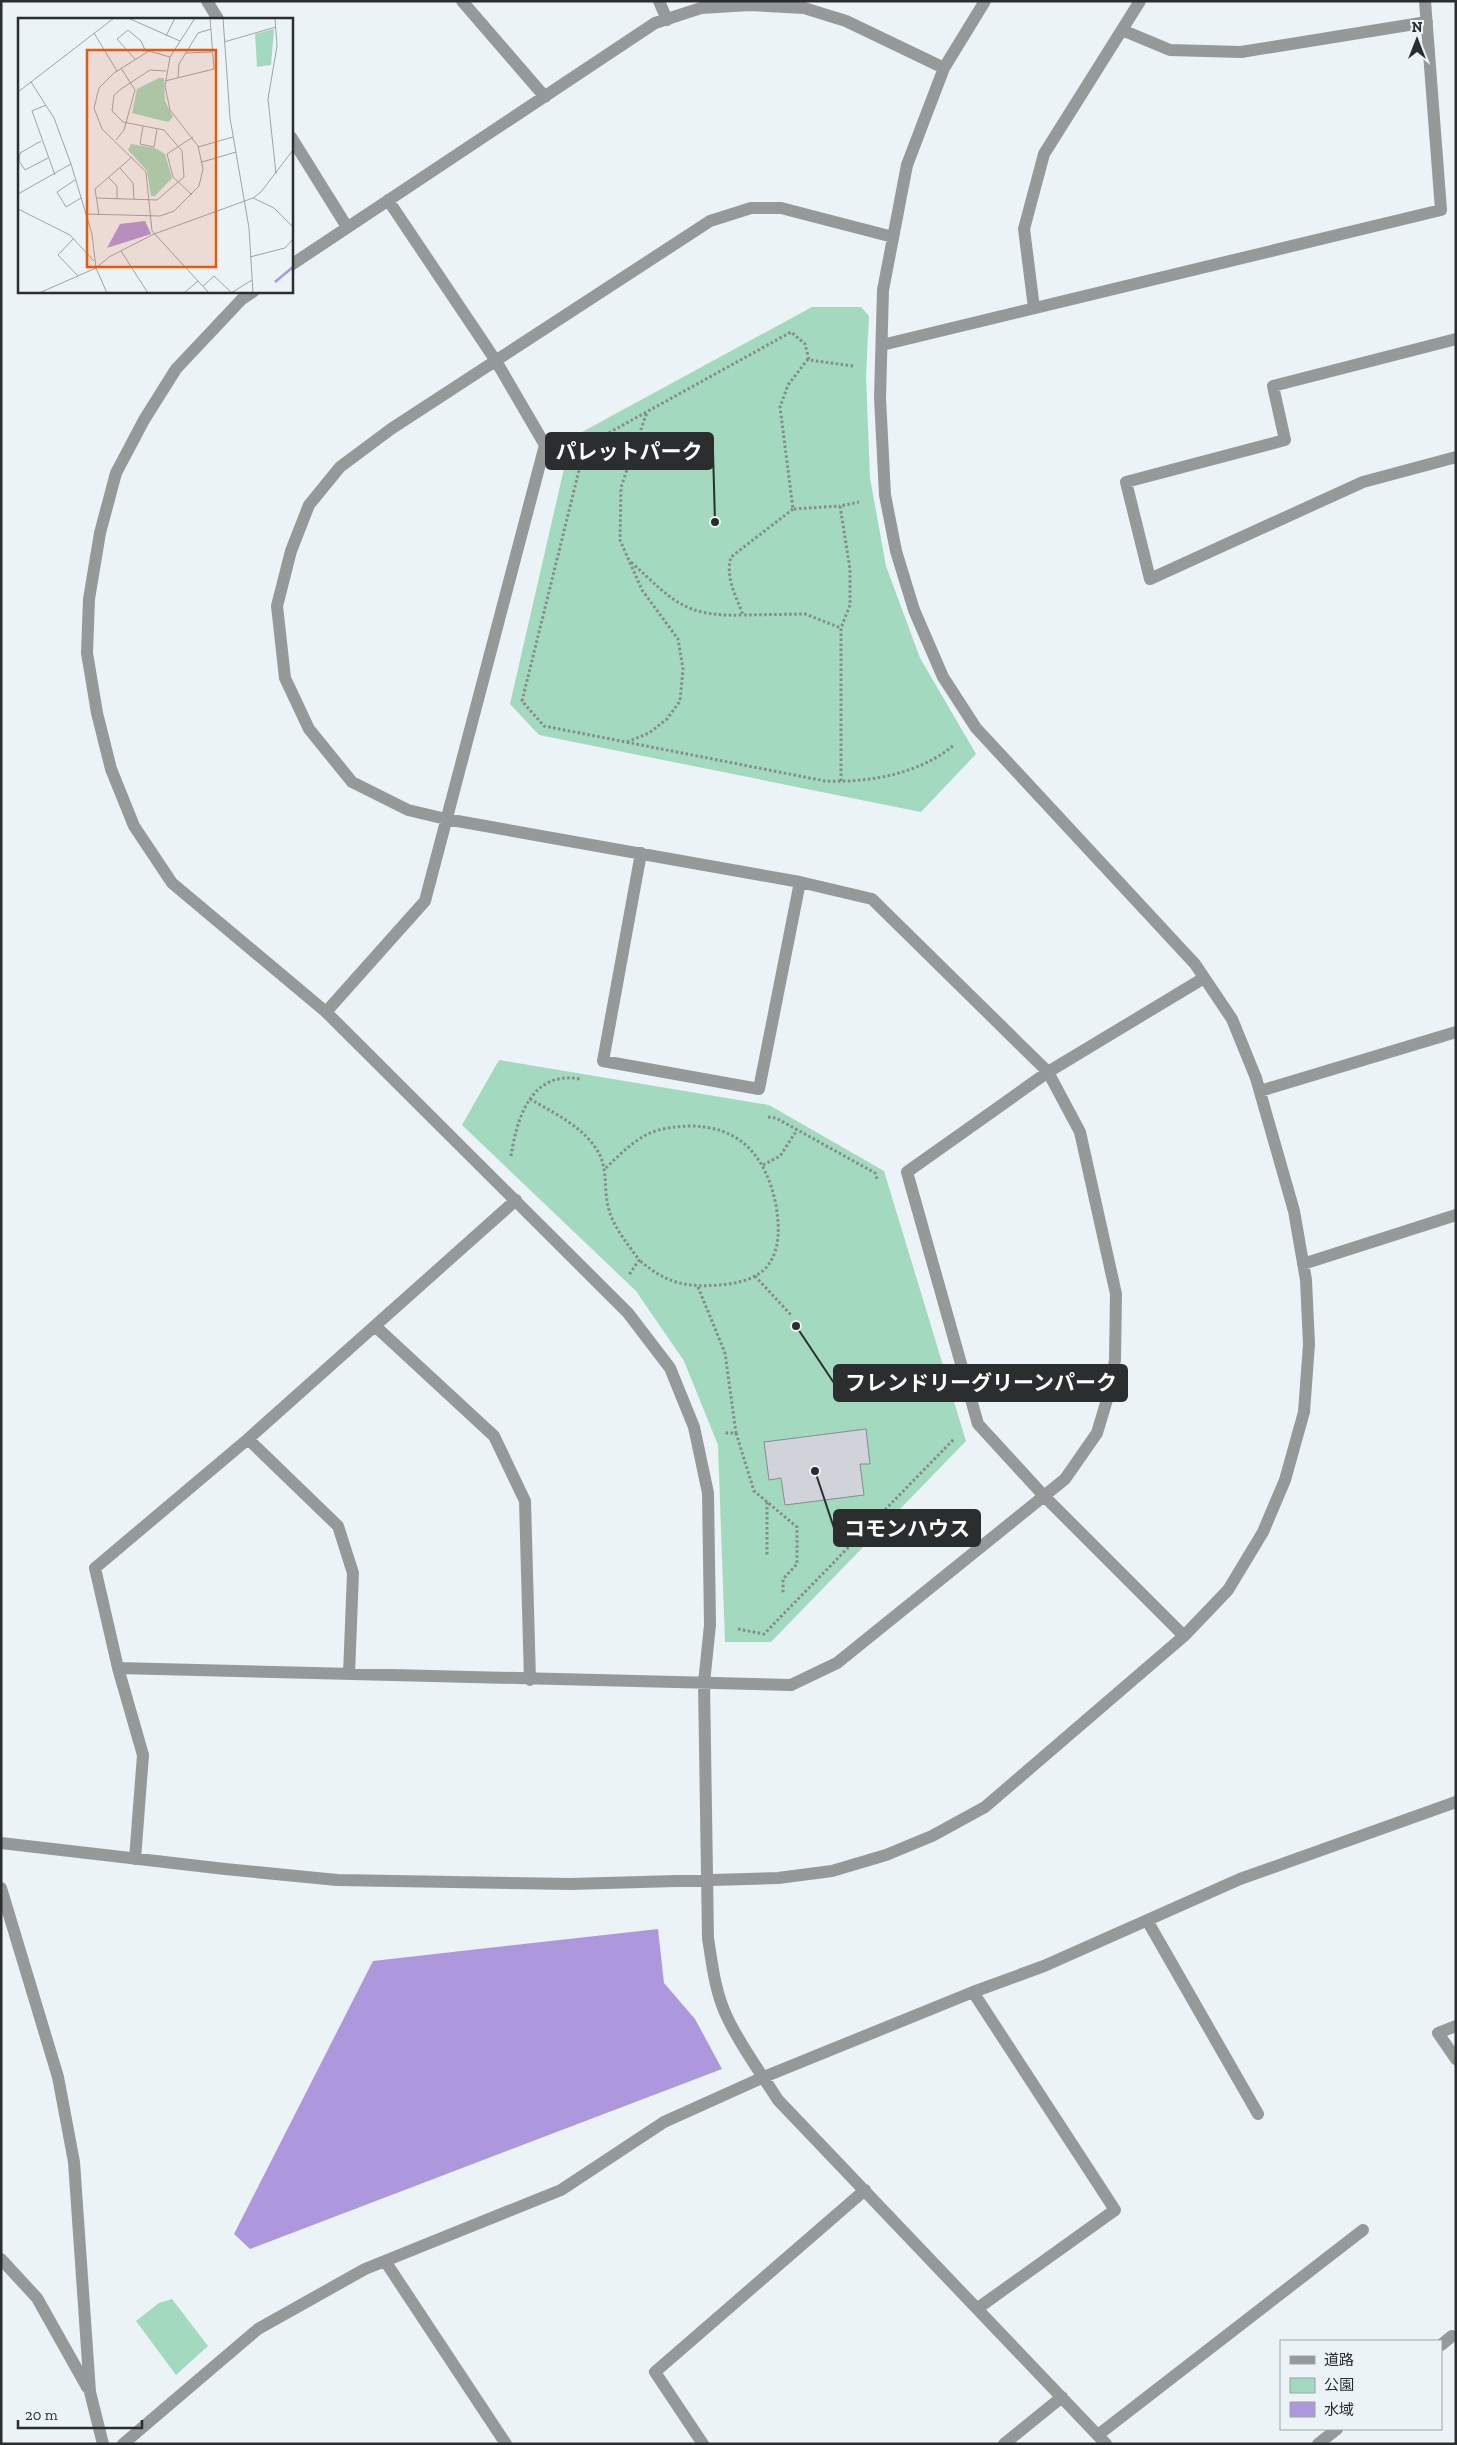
<svg xmlns="http://www.w3.org/2000/svg" width="1457" height="2445" font-family="'Zilla Slab','Noto Sans JP',serif">
	<rect width="100%" height="100%" fill="#ebf3f7"/>
	<path fill="#a3d9bf" d="M812 307H861L869 316 866 376 870 478 886 566 920 658 976 754 921 812 539 735 510 704 571 438Z
		M499 1060 769 1105 884 1171 966 1441 771 1642H725L718 1445 684 1361 636 1291 462 1125Z
		M172 2299 208 2346 176 2375 136 2321 159 2303Z"/>
	<path fill="#ae98dd" d="M658 1929 664 1983 695 2019 722 2069 250 2249 234 2234 373 1961Z"/>
	<path fill="#d0d3da" stroke="#888b91" d="M866 1429 870 1464H860L864 1495 785 1505 781 1478 769 1480 764 1442Z"/>
	<g fill="none" stroke-linecap="round" stroke-linejoin="round">
		<path stroke="#868b8e" stroke-width="3" stroke-dasharray="2.5 2.5" stroke-linecap="butt" d="M808 359 788 385 780 407 793 509 840 506
			M853 366 809 360 805 344 791 332 585 446 522 701 544 726 825 781C868 783 920 774 954 745
			M793 509 731 557C725 577 736 596 743 615L805 614 841 628
			M631 562C673 600 683 617 743 615
			M627 742 649 733 667 719 680 701 683 669 678 639 642 590 620 540 621 487 647 412
			M841 781V628L850 605V569L840 506 859 502
			M530 1099C552 1112 580 1125 595 1147 609 1166 603 1185 608 1206 612 1226 628 1244 639 1260L629 1275
			M768 1117 776 1118 875 1173 877 1179
			M511 1156C517 1118 531 1070 580 1079
			M763 1165 780 1156 797 1130
			M606 1168C619 1155 633 1141 650 1133 662 1128 675 1127 687 1126 740 1125 766 1156 776 1205 779 1225 781 1246 769 1264 759 1279 736 1284 719 1285 684 1288 665 1282 639 1260
			M755 1276 791 1315
			M698 1287 725 1353 736 1433H723
			M736 1433 754 1491 797 1527V1564L783 1579V1594
			M767 1502V1555
			M738 1629 764 1634 954 1439"/>
		<path stroke="#959999" stroke-width="12" d="M207 1 218 19
			M462 1 545 97
			M659 1 667 20
			M1122 30 1170 50 1241 52 1427 22
			M291 137 347 227
			M291 265 655 23 701 8 750 5 804 8 846 21 944 68
			M254 291 242 299 176 369 144 420 116 473 100 533 89 599 87 653 97 713 111 769 134 826 172 883 326 1012 628 1313 670 1368 694 1427 708 1493 710 1625 704 1683 708 1938C712 1964 715 1992 727 2017 741 2047 761 2073 778 2100L1106 2444
			M1034 308 1024 229 1044 154 1140 1
			M1456 339 1273 386 1285 440 1126 482 1150 579 1363 482 1456 457
			M882 345 1441 210 1425 1
			M641 853 603 1061 759 1089 800 882
			M326 1012 425 901 545 445 496 361 388 200
			M1260 1091 1456 1032
			M1303 1264 1456 1215
			M375 1326 494 1436 525 1501 530 1680
			M248 1439 338 1526 353 1573 349 1674
			M1184 1636 1044 1496 978 1424 907 1172 1048 1072 1204 978
			M118 1668 791 1685 837 1663 1044 1496 1065 1479 1097 1433 1109 1393 1115 1360 1116 1294 1080 1132 1048 1072 872 899 800 882 446 819 408 810 352 782 309 729 285 678 277 606 291 551 309 505 340 467 391 429 710 221 751 208H781L893 237
			M1 1843 225 1869 337 1880 571 1884 778 1878 832 1871 886 1855 932 1836 985 1807 1184 1636 1228 1590 1263 1532 1285 1480 1304 1412 1309 1344 1306 1280 1294 1211 1256 1078 1232 1019 1195 964 976 728 943 677 914 610 896 551 885 495 880 398 883 290 907 165 944 68 985 1
			M135 1859 143 1755 118 1668 95 1568 248 1439 516 1200
			M1 1888 58 2077 74 2162 90 2392 103 2444
			M1148 1922 1258 2114
			M973 1992 1115 2210 978 2308
			M1456 2026 1438 2033 1456 2059
			M1 2259 37 2298 87 2387
			M385 2261 506 2444
			M1441 2345 1452 2336
			M1098 2435 1363 2230
			M123 2444 258 2329 365 2269 561 2190 664 2122 764 2077 973 1992 1044 1966 1240 1879 1456 1802
			M703 2444 655 2372 865 2190
			M1004 2444 1062 2397
			M1318 2444 1337 2429"/>
	</g>
	<g transform="translate(18 18)">
		<rect width="275" height="275" fill="#ebf3f7"/>
		<path d="M256 11 253 47 239 49 237 16ZM141 60H146L147 83 155 99 150 104 114 95 119 71ZM113 126 137 130 147 136 154 160 137 178H133L129 153 110 132Z" fill="#a3d9bf"/>
		<path d="M127 203 133 216 89 230 102 206Z" fill="#ae98dd"/>
		<path fill="none" stroke="#ae98dd" stroke-width="2.5" d="M257 264 275 249"/>
		<path fill="none" stroke="#9ea4a7" stroke-width="1" d="M110 0 162 23M205 0 212 100 231 210 235 275M257 0 259 28 250 81 258 156M76 15 99 53M148 18 157 0M206 24 258 9M168 35 195 34M152 39 131 33 96 55 81 70 76 90 84 111 128 154 134 213 191 275M117 41 99 21 110 12 123 23 128 34M160 60 161 46 180 15 193 11M147 63 196 51 192 0M13 64 36 100 53 146 74 216 78 250 89 275M0 74 96 0M28 87 14 93 37 157M125 108 122 126 136 129 139 111M98 122 106 112 117 72 103 50M23 123 2 135 1 143 7 152 30 140M180 129 215 119M184 144 218 134M102 150 115 165 116 181M91 160 99 168V181M57 162 39 174 48 189 63 180M0 176 53 146M174 177 155 159 149 136 175 119M79 180 139 182 166 159 164 133 146 112 105 104 94 93 96 77 103 71 132 52 148 53M235 180 256 190 275 209M0 191 52 217 76 243M67 196 142 198 156 193 181 168 185 151 180 128 152 92 147 68 152 39 177 0M81 197 77 171 114 139M56 220 40 237 60 258M103 233 130 275M232 239 267 230 275 221M185 268 196 258 214 275M21 275 78 250 91 239 136 216 235 180 243 174 275 132M166 275 180 263M213 275 234 262"/>
		<path fill="#e8590c" fill-opacity="0.15" stroke="#e8590c" stroke-width="2.5" d="M69 32H198V249H69Z"/>
		<rect width="275" height="275" fill="none" stroke="#2b2e2f" stroke-width="2.5"/>
	</g>
	<path fill="none" stroke="#2b2e2f" stroke-width="2" d="M715 522L713 451M796 1326L834 1383M815 1471L834 1528"/>
	<g fill="#2b2e2f" stroke="#ebf3f7" stroke-width="2">
		<circle cx="715" cy="522" r="5"/>
		<circle cx="796" cy="1326" r="5"/>
		<circle cx="815" cy="1471" r="5"/>
	</g>
	<g fill="#2b2e2f" stroke="#2b2e2f" stroke-width="2">
		<rect x="546" y="433" width="167" height="36" rx="5"/>
		<rect x="834" y="1365" width="293" height="36" rx="5"/>
		<rect x="834" y="1510" width="146" height="36" rx="5"/>
	</g>
	<g font-size="21" text-anchor="middle" font-weight="bold" fill="#fff">
		<text x="629" y="459">パレットパーク</text>
		<text x="981" y="1390">フレンドリーグリーンパーク</text>
		<text x="907" y="1536">コモンハウス</text>
	</g>
	<rect width="1457" height="2445" fill="none" stroke="#2b2e2f" stroke-width="5"/>
	<rect x="1280" y="2340" width="162" height="90" fill="#ebf3f7" stroke="#9ea4a7"/>
	<rect x="1290" y="2356" width="25" height="8" fill="#959999" stroke="#9ea4a7"/>
	<text x="1324" y="2365" font-size="15" fill="#2b2e2f">道路</text>
	<rect x="1290" y="2378" width="25" height="15" fill="#a3d9bf" stroke="#9ea4a7"/>
	<text x="1324" y="2390" font-size="15" fill="#2b2e2f">公園</text>
	<rect x="1290" y="2402" width="25" height="15" fill="#ae98dd" stroke="#9ea4a7"/>
	<text x="1324" y="2415" font-size="15" fill="#2b2e2f">水域</text>
	<g transform="translate(1417 40)" stroke="#ebf3f7" stroke-width="4" paint-order="stroke">
	<path d="M0-4L9 19L0 12L-9 19Z" fill="#2b2e2f"/>
	<text y="-8" font-size="14" font-weight="bold" text-anchor="middle" fill="#2b2e2f">N</text>
	</g>
	<path d="M18 2420v8h124v-8" fill="none" stroke="#2b2e2f" stroke-width="2.5"/>
	<text x="25" y="2420" font-size="15" fill="#2b2e2f" stroke="#ebf3f7" stroke-width="4" paint-order="stroke">20 m</text>
</svg>
